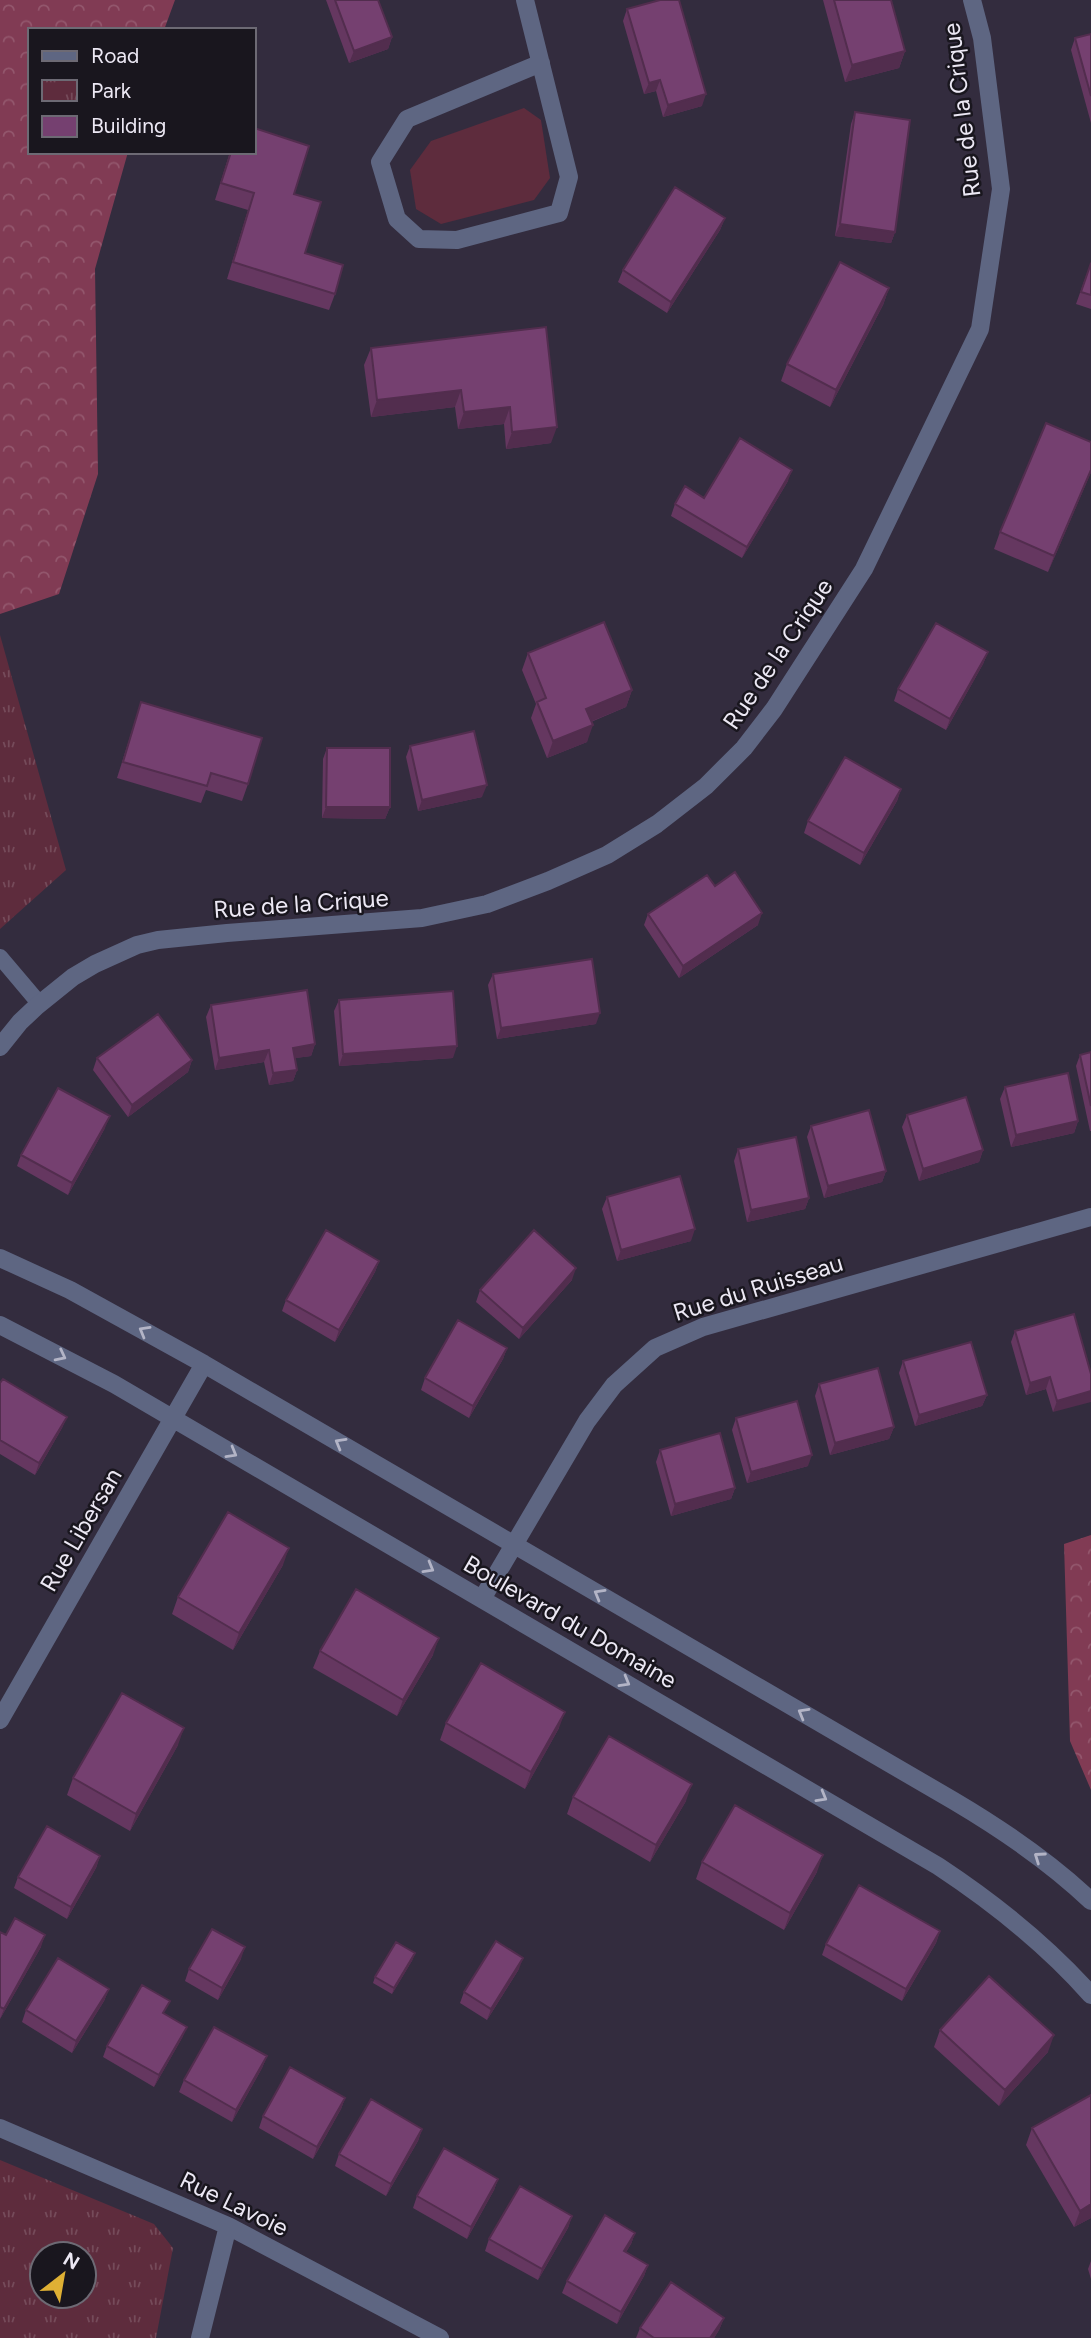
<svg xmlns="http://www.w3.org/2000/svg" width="1091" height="2338" font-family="Figtree,sans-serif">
	<defs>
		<pattern id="forest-crowns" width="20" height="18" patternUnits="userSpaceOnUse" patternTransform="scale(1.75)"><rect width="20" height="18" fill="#813b54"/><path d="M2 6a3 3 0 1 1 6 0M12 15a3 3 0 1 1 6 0" fill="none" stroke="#93576d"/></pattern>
		<pattern id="park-tufts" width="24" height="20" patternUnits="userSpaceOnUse" patternTransform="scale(1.75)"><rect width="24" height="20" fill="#5e2c3d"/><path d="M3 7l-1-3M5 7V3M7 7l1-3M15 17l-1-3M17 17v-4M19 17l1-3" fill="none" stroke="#754b5a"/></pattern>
	</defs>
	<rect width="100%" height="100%" fill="#332c3e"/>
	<path fill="#5e2c3d" d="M524 108 541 120 550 178 534 200 441 224 416 209 410 170 431 141Z"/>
	<path fill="url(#forest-crowns)" d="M0 0H175L164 30H30V152H128L95 269 98 474 59 594 0 614Z
		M1091 1535V1790L1070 1741 1064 1544Z"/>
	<path fill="url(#park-tufts)" fill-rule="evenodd" d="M0 635 66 870 0 929Z
		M0 2160 154 2224 173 2248 156 2338H0ZM42 2254H84V2296H42Z"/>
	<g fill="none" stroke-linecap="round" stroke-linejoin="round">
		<path stroke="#5e6682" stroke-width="16" d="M0 957 39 1003"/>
		<path stroke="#5e6682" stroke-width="18" d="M525 0 569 177 559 213 457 240 419 239 397 219 380 162 407 119 541 63
			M0 1047 20 1022 37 1006 73 977 95 964 137 945 158 940 227 933 422 918 487 904 548 881 607 855 657 824 706 786 744 748 774 709 864 569 980 329 1001 189 982 38 972 0
			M0 1258 70 1290 204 1364 954 1801C1003 1830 1050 1862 1091 1901
			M0 1325 114 1384 938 1866C994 1903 1046 1944 1091 1995
			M482 1599 587 1421 614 1385 655 1348 703 1327 1091 1217
			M0 1720 204 1364
			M0 2128 228 2226 440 2338
			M200 2338 228 2226"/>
	</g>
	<path fill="#653760" d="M326 0H378L392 37 388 49 349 63Z
		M823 0H891L905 51 899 68 845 82Z
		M627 9 702 106 663 117 656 91 644 94 623 21Z
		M1091 34V123L1071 50 1075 38Z
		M855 112 895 232 891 243 835 236 851 124Z
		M230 152H254L294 194 305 253 335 294 329 310 227 279 248 210 215 200Z
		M725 218 720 230 667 313 618 282 623 270Z
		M1091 262V309L1076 304Z
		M889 288 883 305 830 407 781 381 787 364Z
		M546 327 551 443 506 449 504 424 458 429 455 407 371 417 364 365 371 348Z
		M1091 442V472L1048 572 994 549 1000 532Z
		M788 481 742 558 671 516 675 504Z
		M988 652 983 664 946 730 894 701 898 689Z
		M528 653 632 690 626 707 591 722 587 742 547 758 531 718 536 704 522 670Z
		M141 702 248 784 242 801 206 790 201 803 117 778Z
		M410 746 482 797 418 811 406 757Z
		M327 748 390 807 385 819 322 818 323 759Z
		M901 789 897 801 860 865 804 833 808 821Z
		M715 886 758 925 679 978 644 925 648 914Z
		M493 974 596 1024 497 1039 488 985Z
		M339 1000 453 1058 339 1066 334 1011Z
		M211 1005 315 1044 311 1056 295 1058 297 1070 293 1081 269 1085 264 1062 215 1070 206 1017Z
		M1091 1052V1131H1090L1076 1066 1080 1055Z
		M97 1058 192 1060 188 1072 128 1117 93 1070Z
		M1005 1087 1078 1121 1074 1133 1011 1147 1000 1099Z
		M907 1115 983 1150 979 1162 919 1181 902 1127Z
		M811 1126 886 1171 882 1182 824 1198 807 1137Z
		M105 1128 68 1195 17 1166 21 1155Z
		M738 1149 809 1198 805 1209 747 1222 734 1161Z
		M607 1197 691 1241 617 1261 602 1209Z
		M379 1261 375 1272 335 1342 282 1311 286 1300Z
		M572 1280 519 1339 476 1302 480 1290Z
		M1015 1331 1091 1374 1053 1412 1046 1389 1026 1395 1011 1342Z
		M507 1348 503 1359 469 1418 421 1390 425 1378Z
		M903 1361 987 1395 982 1406 915 1426 899 1373Z
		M0 1383 67 1417 62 1428 35 1475 0 1454Z
		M819 1384 894 1427 889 1439 830 1455 815 1396Z
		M736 1418 808 1466 747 1483 732 1430Z
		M660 1450 735 1488 731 1499 671 1516 656 1462Z
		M283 1565 233 1650 172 1614 178 1597Z
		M320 1651 433 1655 397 1716 313 1668Z
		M446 1723 559 1728 525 1789 440 1740Z
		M178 1745 130 1831 67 1795 73 1778Z
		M573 1797 686 1801 650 1862 567 1814Z
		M100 1856 96 1868 67 1919 14 1888 18 1877Z
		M702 1862 817 1872 784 1930 696 1879Z
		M940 1931 936 1943 902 2001 822 1955 826 1944Z
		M0 1932 6 1935 41 1947 0 2019Z
		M241 1959 218 2000 185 1981 189 1969Z
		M413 1959 392 1994 373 1983 375 1977Z
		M519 1969 487 2020 460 2003 464 1992Z
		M109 1989 104 2001 72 2053 22 2022 26 2010Z
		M165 2014 187 2027 182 2038 154 2087 103 2057 107 2046Z
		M940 2030 1048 2052 999 2106 934 2047Z
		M267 2056 262 2068 232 2122 179 2092 184 2080Z
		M1091 2095V2218L1074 2227 1026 2145 1032 2128Z
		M345 2098 341 2109 313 2159 259 2128 263 2116Z
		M422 2129 418 2141 386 2196 335 2166 339 2154Z
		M498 2179 494 2190 467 2239 413 2208 417 2196Z
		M572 2216 568 2228 538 2280 485 2251 489 2239Z
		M635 2233 631 2244 626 2252 648 2265 644 2276 617 2324 562 2293 567 2281Z
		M1091 2261V2279L1088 2269Z
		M724 2318 719 2330 714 2338H636L640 2328Z"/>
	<path fill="#522d4e" d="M392 37 388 49 349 63 354 51Z
		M905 51 899 68 845 82 852 65Z
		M660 80 656 91 644 94 649 83Z
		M706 94 702 106 663 117 668 105Z
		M725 218 720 230 667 313 671 302Z
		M840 224 895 232 891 243 835 236Z
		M889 288 883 305 830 407 836 390Z
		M461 390 455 407 371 417 377 400Z
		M510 407 504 424 458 429 464 412Z
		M557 427 551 443 506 449 512 432Z
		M792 470 788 481 742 558 747 547Z
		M1091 470V472L1048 572 1054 556Z
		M988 652 983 664 946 730 950 719Z
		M632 690 626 707 580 726 586 709Z
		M593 725 587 742 547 758 553 741Z
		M487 785 482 797 418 811 422 800Z
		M901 789 897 801 860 865 864 853Z
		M326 807H390L385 819 322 818Z
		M762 913 758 925 679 978 683 966Z
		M600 1013 596 1024 497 1039 501 1028Z
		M315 1044 311 1056 289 1059 293 1048Z
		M457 1046 453 1058 339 1066 343 1054Z
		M269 1050 264 1062 215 1070 219 1058Z
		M192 1060 188 1072 128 1117 132 1105Z
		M297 1070 293 1081 269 1085 273 1073Z
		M110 1116 105 1128 68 1195 72 1183Z
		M1078 1121 1074 1133 1011 1147 1016 1135Z
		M983 1150 979 1162 919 1181 923 1169Z
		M886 1171 882 1182 824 1198 828 1186Z
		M809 1198 805 1209 747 1222 751 1210Z
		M695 1229 691 1241 617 1261 621 1250Z
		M379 1261 375 1272 335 1342 339 1330Z
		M576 1268 572 1280 519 1339 523 1328Z
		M507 1348 503 1359 469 1418 473 1406Z
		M1050 1377 1046 1389 1026 1395 1030 1383Z
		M1091 1391V1402L1053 1412 1057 1401Z
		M987 1395 982 1406 915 1426 919 1415Z
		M67 1417 62 1428 35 1475 39 1463Z
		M894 1427 889 1439 830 1455 835 1443Z
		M812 1455 808 1466 747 1483 751 1472Z
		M735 1488 731 1499 671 1516 675 1504Z
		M289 1548 283 1565 233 1650 239 1633Z
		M439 1638 433 1655 397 1716 403 1700Z
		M565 1712 559 1728 525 1789 531 1772Z
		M184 1728 178 1745 130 1831 136 1814Z
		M692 1784 686 1801 650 1862 656 1845Z
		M823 1855 817 1872 784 1930 790 1913Z
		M100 1856 96 1868 67 1919 71 1907Z
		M940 1931 936 1943 902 2001 906 1989Z
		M45 1935 41 1947 0 2019 4 2009Z
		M245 1947 241 1959 218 2000 222 1988Z
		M415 1953 413 1959 392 1994 394 1988Z
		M523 1958 519 1969 487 2020 491 2009Z
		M109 1989 104 2001 72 2053 76 2041Z
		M187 2027 182 2038 154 2087 159 2075Z
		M1054 2035 1048 2052 999 2106 1005 2090Z
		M267 2056 262 2068 232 2122 236 2110Z
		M345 2098 341 2109 313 2159 317 2147Z
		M422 2129 418 2141 386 2196 391 2184Z
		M498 2179 494 2190 467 2239 471 2227Z
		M1091 2204V2218L1074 2227 1080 2211Z
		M572 2216 568 2228 538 2280 542 2269Z
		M635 2233 631 2244 620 2263 624 2251Z
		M648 2265 644 2276 617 2324 621 2312Z
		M724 2318 719 2330 714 2338H710Z"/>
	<path fill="#754070" stroke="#522d4e" stroke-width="2" d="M335 0H378L392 37 354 51Z
		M660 0H679L706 94 668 105 660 80 649 83 627 9Z
		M834 0H891L905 51 852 65Z
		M1091 34V96L1075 38Z
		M855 112 910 120 895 232 840 224Z
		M254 128 309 146 294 194 321 202 305 253 343 265 335 294 233 262 254 193 221 183 231 152H254Z
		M675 187 725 218 671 302 623 270Z
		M840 262 889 288 836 390 787 364Z
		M1091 263V295L1081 292Z
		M546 327 557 427 512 432 510 407 464 412 461 390 377 400 371 348Z
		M1046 423 1091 442V470L1054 556 1000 532Z
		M740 438 792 470 747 547 675 504 685 486 704 498Z
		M604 622 632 690 586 709 593 725 553 741 537 702 546 698 528 653Z
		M936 623 988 652 950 719 898 689Z
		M141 702 262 738 248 784 211 773 207 786 123 762Z
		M474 731 487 785 422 800 410 746Z
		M327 748H390V807H326Z
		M845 757 901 789 864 853 808 821Z
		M735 872 762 913 683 966 648 914 707 875 715 886Z
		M592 959 600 1013 501 1028 493 974Z
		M307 990 315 1044 293 1048 297 1070 273 1073 269 1050 219 1058 211 1005Z
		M453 991 457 1046 343 1054 339 1000Z
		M158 1014 192 1060 132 1105 97 1058Z
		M1091 1052V1106L1080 1055Z
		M1068 1073 1078 1121 1016 1135 1005 1087Z
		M58 1088 110 1116 72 1183 21 1155Z
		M966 1097 983 1150 923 1169 907 1115Z
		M869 1110 886 1171 828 1186 811 1126Z
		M796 1137 809 1198 751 1210 738 1149Z
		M680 1176 695 1229 621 1250 607 1197Z
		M326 1230 379 1261 339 1330 286 1300Z
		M534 1230 576 1268 523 1328 480 1290Z
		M1074 1314 1091 1374V1391L1057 1401 1050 1377 1030 1383 1015 1331Z
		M458 1320 507 1348 473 1406 425 1378Z
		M971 1342 987 1395 919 1415 903 1361Z
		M878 1368 894 1427 835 1443 819 1384Z
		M3 1379 67 1417 39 1463 0 1440V1383Z
		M797 1401 812 1455 751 1472 736 1418Z
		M720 1433 735 1488 675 1504 660 1450Z
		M228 1512 289 1548 239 1633 178 1597Z
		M356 1589 439 1638 403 1700 320 1651Z
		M481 1663 565 1712 531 1772 446 1723Z
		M122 1693 184 1728 136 1814 73 1778Z
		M609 1736 692 1784 656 1845 573 1797Z
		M735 1805 823 1855 790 1913 702 1862Z
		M47 1826 100 1856 71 1907 18 1877Z
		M859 1885 940 1931 906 1989 826 1944Z
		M15 1918 45 1935 4 2009 0 2007V1932L6 1935Z
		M212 1929 245 1947 222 1988 189 1969Z
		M496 1941 523 1958 491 2009 464 1992Z
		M396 1942 415 1953 394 1988 375 1977Z
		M58 1958 109 1989 76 2041 26 2010Z
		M989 1976 1054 2035 1005 2090 940 2030Z
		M142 1985 170 2001 163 2013 187 2027 159 2075 107 2046Z
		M214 2027 267 2056 236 2110 184 2080Z
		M290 2067 345 2098 317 2147 263 2116Z
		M1091 2095V2204L1080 2211 1032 2128Z
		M371 2099 422 2129 391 2184 339 2154Z
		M444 2148 498 2179 471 2227 417 2196Z
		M520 2186 572 2216 542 2269 489 2239Z
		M605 2215 635 2233 624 2251 648 2265 621 2312 567 2281Z
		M671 2282 724 2318 710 2338H654L640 2328Z"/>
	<defs><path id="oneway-chevron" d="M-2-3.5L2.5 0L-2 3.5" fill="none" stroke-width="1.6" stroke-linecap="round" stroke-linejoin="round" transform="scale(1.75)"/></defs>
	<g stroke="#b3b4c6">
		<use href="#oneway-chevron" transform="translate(144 1331) rotate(-150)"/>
		<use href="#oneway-chevron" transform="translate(61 1356) rotate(27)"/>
		<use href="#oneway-chevron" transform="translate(340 1443) rotate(-150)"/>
		<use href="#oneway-chevron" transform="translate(232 1453) rotate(30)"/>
		<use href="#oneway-chevron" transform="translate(429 1568) rotate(30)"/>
		<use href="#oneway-chevron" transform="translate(599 1594) rotate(-150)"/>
		<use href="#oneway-chevron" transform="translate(625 1682) rotate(30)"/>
		<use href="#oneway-chevron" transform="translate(803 1713) rotate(-150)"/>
		<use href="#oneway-chevron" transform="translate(822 1797) rotate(30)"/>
		<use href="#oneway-chevron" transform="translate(1039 1857) rotate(-145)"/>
	</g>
	<g text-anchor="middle" stroke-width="5" stroke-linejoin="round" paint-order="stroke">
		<g font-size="24" fill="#ece8f4" stroke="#19161e">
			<text transform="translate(962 110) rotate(-97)" y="8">Rue de la Crique</text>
			<text transform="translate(778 654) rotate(-56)" y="8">Rue de la Crique</text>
			<text transform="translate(301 904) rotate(-4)" y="8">Rue de la Crique</text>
			<text transform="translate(758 1288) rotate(-17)" y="8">Rue du Ruisseau</text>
			<text transform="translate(81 1530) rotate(-60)" y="8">Rue Libersan</text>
			<text transform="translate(570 1622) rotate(30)" y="8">Boulevard du Domaine</text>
			<text transform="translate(234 2204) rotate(26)" y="8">Rue Lavoie</text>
		</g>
	</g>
	<rect x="28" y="28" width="228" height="126" fill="#19161e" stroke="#6d6a74" stroke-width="2"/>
	<rect x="42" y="51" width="35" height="10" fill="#5e6682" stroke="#6d6a74" stroke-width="2"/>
	<text x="91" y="63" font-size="21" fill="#ece8f4">Road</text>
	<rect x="42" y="80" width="35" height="21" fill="url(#park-tufts)" stroke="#6d6a74" stroke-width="2"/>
	<text x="91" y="98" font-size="21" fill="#ece8f4">Park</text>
	<rect x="42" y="116" width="35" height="21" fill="#754070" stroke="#6d6a74" stroke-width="2"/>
	<text x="91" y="133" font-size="21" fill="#ece8f4">Building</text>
	<g transform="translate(63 2275) rotate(31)"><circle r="33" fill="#19161e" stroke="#6d6a74" stroke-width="2"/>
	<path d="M0-5L12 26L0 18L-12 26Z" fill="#dfb034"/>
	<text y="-10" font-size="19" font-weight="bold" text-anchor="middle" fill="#ece8f4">N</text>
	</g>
</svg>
